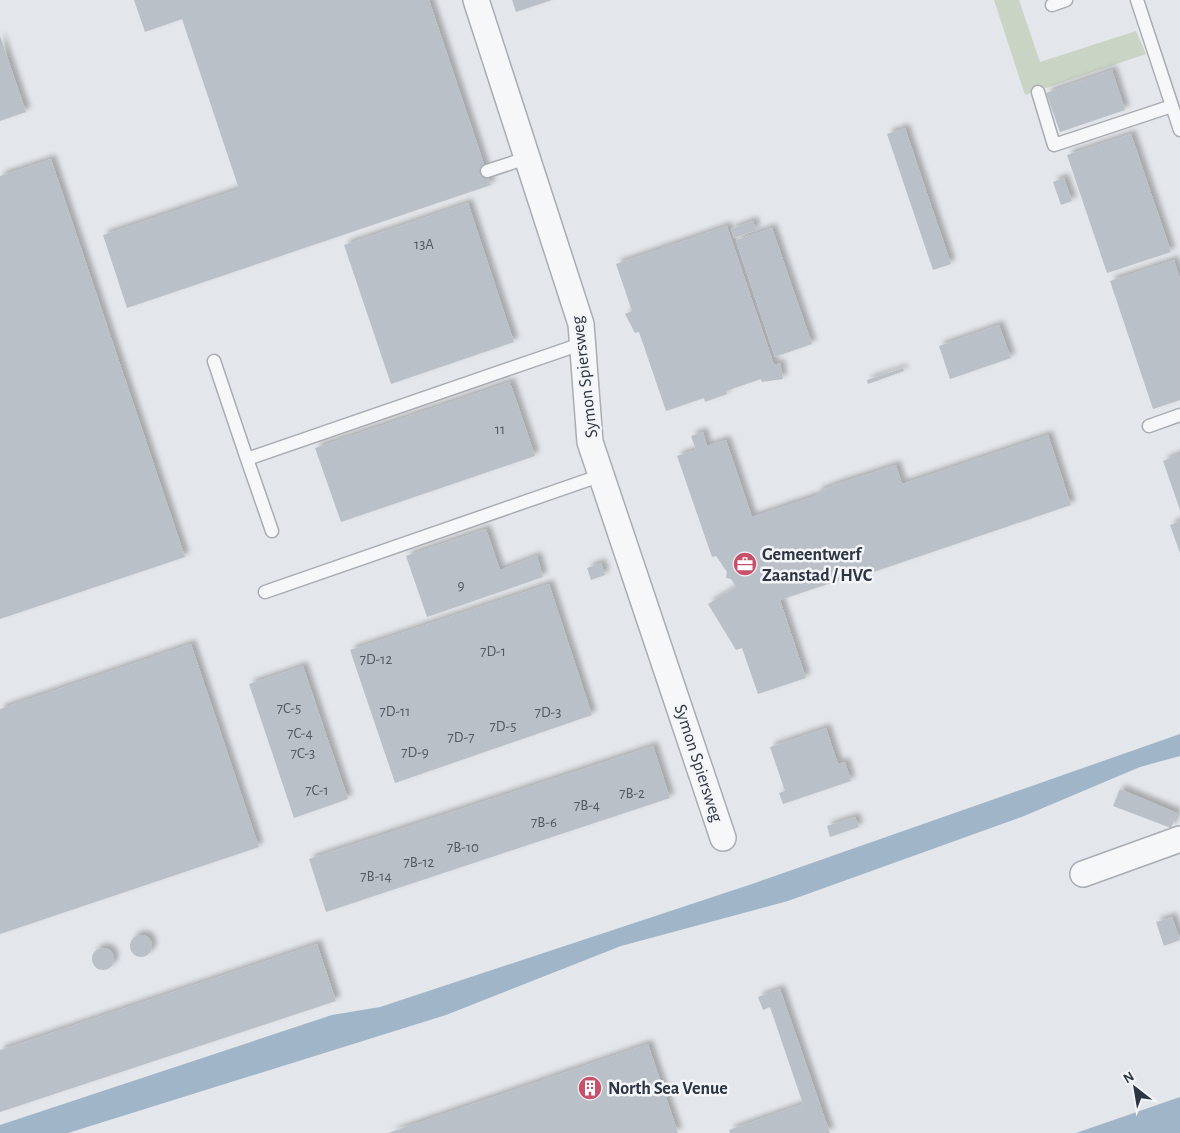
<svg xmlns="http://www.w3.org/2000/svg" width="1180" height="1133" font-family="'Alegreya Sans',sans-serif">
	<defs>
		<filter id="shadow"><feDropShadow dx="4.5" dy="-4.5" stdDeviation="2.5" flood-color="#0004"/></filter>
	</defs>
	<rect width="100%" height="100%" fill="#e3e6ea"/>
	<path fill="#cad4c5" d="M994 0H1019L1040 62 1136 31 1146 54 1025 95Z"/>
	<path fill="#a0b6c8" d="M1180 734V756L1140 767 1024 816 788 901 621 946 446 1015 68 1133H0V1125L332 1015 380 1007 755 883Z
		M1180 1097V1133H1076Z"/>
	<path fill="#bac0c7" filter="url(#shadow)" d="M134 0H429L491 185 127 308 103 235 239 189 182 19 145 32Z
		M512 0H552L516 12Z
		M0 36 26 112 0 121Z
		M1112 70 1125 110 1060 132 1046 93Z
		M905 128 951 264 933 270 887 134Z
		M1131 134 1171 252 1107 273 1067 155Z
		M51 159 185 557 0 619V176Z
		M1064 178 1072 201 1061 205 1053 182Z
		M468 203 514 342 391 384 344 245Z
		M753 221 756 230 734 238 731 229Z
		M727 226 774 365 780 363 783 379 762 382 761 379 726 391 727 394 705 402 704 398 666 411 639 332 635 333 625 314 632 311 616 264Z
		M772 228 812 344 775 357 736 240Z
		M1174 260 1180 279V400L1153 409 1110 281Z
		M999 325 1011 358 950 379 939 346Z
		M903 368 904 371 868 384 867 380Z
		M510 382 535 456 341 522 315 448Z
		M703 432 707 446 726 440 752 517 818 495 817 492 837 484 896 465 902 484 1048 435 1071 505 847 581 846 578 780 600 806 678 758 694 742 648 736 650 708 604 736 587 731 579 726 578 727 572 716 556 712 557 677 456 696 450 691 436Z
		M1180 454V510L1163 461Z
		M1180 521V553L1170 525Z
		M486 529 500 570 537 556 543 577 427 617 406 556Z
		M601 563 605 575 591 580 587 568Z
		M549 584 592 715 395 783 350 650Z
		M191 644 259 847 0 934V709Z
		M303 666 348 799 294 818 249 684Z
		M826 728 838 764 845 762 851 781 783 804 779 793 785 791 770 747Z
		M653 746 670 798 326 912 309 859Z
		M1120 789 1177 813 1171 828 1113 806Z
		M855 817 859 827 830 837 827 826Z
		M1172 917 1180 940 1164 946 1156 922Z
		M130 946a11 11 0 1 1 22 0a11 11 0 1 1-22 0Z
		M317 944 336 1001 0 1112V1050Z
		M92 959a11 11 0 1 1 22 0a11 11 0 1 1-22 0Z
		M780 989 830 1133H730L729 1130 803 1104 770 1007 763 1010 758 997Z
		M648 1044 678 1133H388Z"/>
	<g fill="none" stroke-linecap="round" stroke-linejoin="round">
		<g stroke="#a8adb4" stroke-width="15">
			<path id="service" d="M1137 0 1180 130
				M1052 5 1066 0
				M1038 92 1054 145 1172 106
				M487 171 527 158
				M214 361 247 459
				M1149 426 1180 415
				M272 531 247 459 581 344
				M265 592 602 475"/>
		</g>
		<g stroke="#a8adb4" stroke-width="28">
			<path id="minor" d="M476 0 581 324 590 442 723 838
				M1083 874 1180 839"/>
		</g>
		<use href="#service" stroke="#f6f7f9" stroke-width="12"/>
		<use href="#minor" stroke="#f6f7f9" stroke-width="25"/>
	</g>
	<defs>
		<g id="office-disc" transform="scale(1.25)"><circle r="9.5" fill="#c7516b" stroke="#f3f5f8"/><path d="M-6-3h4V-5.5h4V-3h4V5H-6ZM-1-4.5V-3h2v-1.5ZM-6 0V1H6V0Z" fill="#fff"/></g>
		<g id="building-disc" transform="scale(1.25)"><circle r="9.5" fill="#c7516b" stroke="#f3f5f8"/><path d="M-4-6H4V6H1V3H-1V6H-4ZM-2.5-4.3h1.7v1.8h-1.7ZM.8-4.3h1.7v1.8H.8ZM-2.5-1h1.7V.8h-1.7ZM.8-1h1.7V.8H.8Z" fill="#fff"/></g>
	</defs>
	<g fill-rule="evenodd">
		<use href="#office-disc" x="745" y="564"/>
		<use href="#building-disc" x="590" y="1088"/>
	</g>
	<g text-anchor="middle" stroke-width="5" stroke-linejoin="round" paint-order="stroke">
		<g font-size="15" fill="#505863">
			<text x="424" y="249">13A</text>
			<text x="500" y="434">11</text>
			<text x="461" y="590">9</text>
			<text x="493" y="656">7D-1</text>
			<text x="376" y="664">7D-12</text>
			<text x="289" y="713">7C-5</text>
			<text x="395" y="716">7D-11</text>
			<text x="548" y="717">7D-3</text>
			<text x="503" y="731">7D-5</text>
			<text x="300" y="738">7C-4</text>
			<text x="461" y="742">7D-7</text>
			<text x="415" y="757">7D-9</text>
			<text x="303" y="758">7C-3</text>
			<text x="317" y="795">7C-1</text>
			<text x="632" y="798">7B-2</text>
			<text x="587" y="810">7B-4</text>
			<text x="544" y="827">7B-6</text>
			<text x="463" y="852">7B-10</text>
			<text x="419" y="867">7B-12</text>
			<text x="376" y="881">7B-14</text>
		</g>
		<g font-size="18" fill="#2c3542" stroke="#f3f5f8">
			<text transform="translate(584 377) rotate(-97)" y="6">Symon Spiersweg</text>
			<text transform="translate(699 763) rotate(72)" y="6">Symon Spiersweg</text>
		</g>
		<g font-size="18" font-weight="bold" fill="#2c3542" stroke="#f3f5f8" text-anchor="start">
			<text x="762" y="560">Gemeentwerf<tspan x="762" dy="21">Zaanstad / HVC</tspan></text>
			<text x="608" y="1094">North Sea Venue</text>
		</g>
	</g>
	<g transform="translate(1135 1088) rotate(329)" stroke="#f3f5f8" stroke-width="4" paint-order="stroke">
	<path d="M0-4L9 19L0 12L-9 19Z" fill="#2c3542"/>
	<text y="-8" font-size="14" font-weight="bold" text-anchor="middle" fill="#2c3542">N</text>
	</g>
</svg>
